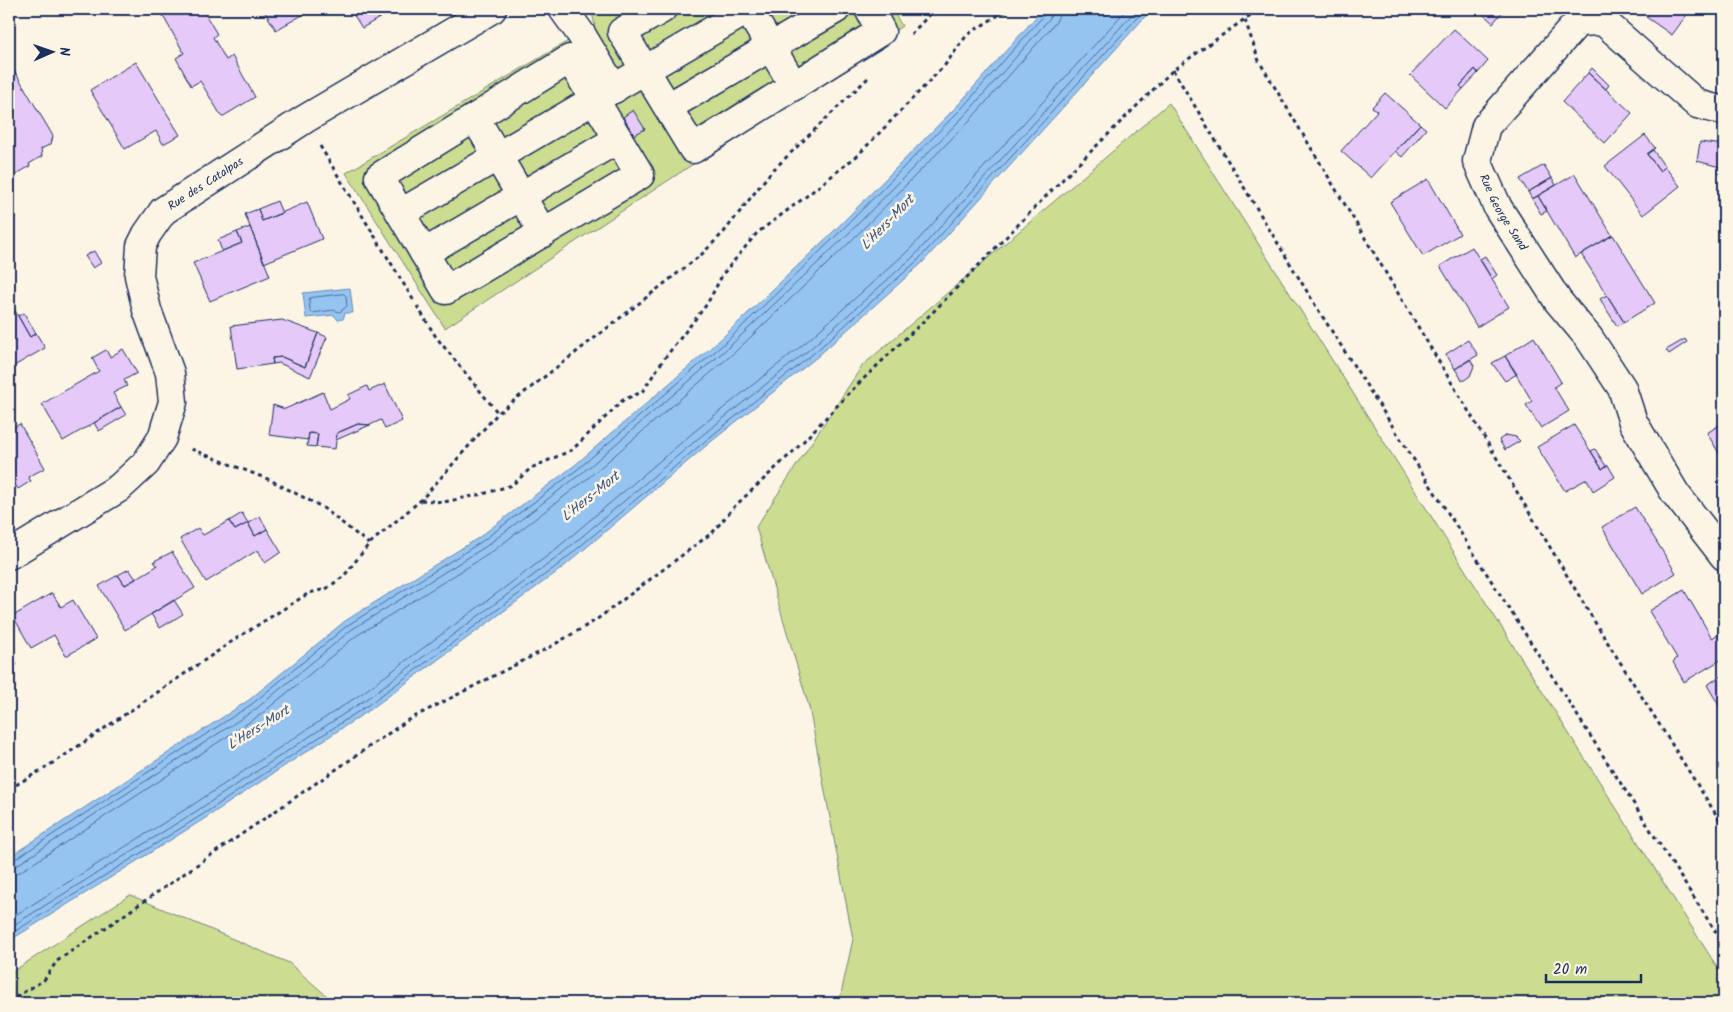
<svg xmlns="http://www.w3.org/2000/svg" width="1733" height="1012" font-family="Kalam,sans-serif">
	<rect width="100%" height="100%" fill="#fcf5e5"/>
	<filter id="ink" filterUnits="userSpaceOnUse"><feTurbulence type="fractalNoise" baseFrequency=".02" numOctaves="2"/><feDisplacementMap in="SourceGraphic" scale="10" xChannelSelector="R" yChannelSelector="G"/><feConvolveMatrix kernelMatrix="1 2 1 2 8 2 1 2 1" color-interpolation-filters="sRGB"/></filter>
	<g filter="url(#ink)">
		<path fill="#ccdd91" stroke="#748678" d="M591 9H892L902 26 445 328 346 173 595 25Z
			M1169 103 1724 978V1003H839L853 939 809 707 756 527 862 366Z
			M130 895 289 963 335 1003H9V974Z"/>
		<path fill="#96c4f1" stroke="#6588b6" d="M1043 9H1152L922 263 817 357 707 445 561 569 371 709 204 819 9 941V857L249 700 345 621 478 538 575 465 722 338 836 229 958 105Z
			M350 288 353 313H345L343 319 338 320 334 315 306 318 303 293Z"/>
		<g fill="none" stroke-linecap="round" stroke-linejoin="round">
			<path stroke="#4c6b99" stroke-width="1" d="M344 294 346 296 347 306 340 312 333 310 312 313 310 311 309 300 310 298Z
				M9 861 14 860 252 704 348 625 481 542 578 469 726 342 839 233 962 108 1045 14 1046 9
				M9 867 17 865 256 709 351 630 485 547 582 473 730 346 844 238 967 113 1050 18 1052 9
				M9 875 20 872 260 715 356 636 489 554 587 479 735 352 849 243 972 118 1056 22 1059 15 1060 9
				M9 919 194 804 361 694 550 554 695 431 805 343 909 250 1127 9
				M9 928 198 810 365 700 554 560 700 437 810 349 914 256 1137 9
				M9 935 202 815 368 705 558 565 704 442 814 353 918 260 1145 9"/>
		</g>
		<path fill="#e5c9f8" stroke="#1b2f5e" d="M159 9H202L217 34 213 37 226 60 232 56 255 97 222 117 200 81 191 86 176 58 184 53Z
			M263 9H313L276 30Z
			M350 9H395L362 28Z
			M1477 9H1505L1493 23Z
			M1652 9H1691L1672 35 1646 17Z
			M1454 29 1488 61 1478 73 1475 69 1460 86 1463 89 1445 108 1410 75Z
			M136 62 180 135 163 144 156 131 125 149 90 90Z
			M11 65 53 136 51 144 41 149 42 156 29 164 30 166 9 179V67Z
			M1592 68 1609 85 1606 89 1588 73Z
			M1475 69 1478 73 1463 89 1460 86Z
			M1588 73 1632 113 1605 143 1562 102Z
			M1385 93 1420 124 1371 178 1341 151 1377 111 1372 107Z
			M633 110 645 129 634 135 623 117Z
			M1420 124 1426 129 1402 157 1395 151Z
			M1645 135 1655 148 1647 154 1660 171 1665 167 1680 186 1643 215 1605 166Z
			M1700 142 1724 145V168L1697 161Z
			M1653 150 1665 167 1660 171 1647 154Z
			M1544 165 1552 178 1528 192 1520 179Z
			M1575 174 1612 235 1575 258 1538 196Z
			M1552 178 1556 185 1532 199 1528 192Z
			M1428 179 1460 234 1423 256 1390 202Z
			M1538 196 1547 211 1541 214 1532 199Z
			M277 201 282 213 262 221 258 209Z
			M307 202 322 239 264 263 245 214 258 209 262 221Z
			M250 227 270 276 210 301 193 263 242 243 237 232Z
			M237 232 242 243 222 251 218 240Z
			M1613 235 1655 303 1624 322 1581 254Z
			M1472 247 1509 307 1477 327 1440 266Z
			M94 251 101 263 93 268 85 256Z
			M1485 256 1497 275 1492 279 1480 259Z
			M1607 295 1624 322 1617 326 1600 299Z
			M9 300 30 337 36 333 45 348 9 369Z
			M24 313 36 333 30 337 18 316Z
			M282 320 318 333 305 367 282 357 272 358 273 364 237 369 231 326Z
			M318 333 327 337 310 377 279 363 273 364 272 358 282 357 305 367Z
			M1534 337 1561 382 1554 387 1569 411 1541 428 1526 405 1532 401 1505 356Z
			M1685 339 1687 342 1669 354 1666 350Z
			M1468 340 1478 355 1455 369 1446 354Z
			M123 349 137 373 124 380 127 386 113 393 121 407 63 441 42 404 99 371 92 358 106 350 110 357Z
			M1505 356 1517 374 1505 381 1492 363Z
			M1470 359 1474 366 1470 376 1463 381 1455 369Z
			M385 384 402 421 385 429 381 420 370 425 358 424 337 433 335 449 316 447 318 434 309 433 308 440 269 435 273 405 285 409 323 392 330 409 350 399 348 395 367 386 369 391Z
			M121 407 126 415 99 431 94 423Z
			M1724 422V459L1723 460 1707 433Z
			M20 424 45 468 28 477 31 481 18 489 15 484 9 488V430Z
			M358 424 370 425 336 440 337 433Z
			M1574 425 1602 469 1608 465 1615 477 1593 491 1587 479 1565 491 1537 447Z
			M309 433 318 434 316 447 307 446Z
			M1506 435 1516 437 1520 441 1505 450 1499 440Z
			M1595 449 1606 466 1602 469 1591 451Z
			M1635 507 1676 573 1642 594 1602 527Z
			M242 513 248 523 235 530 229 521Z
			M260 516 267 529 255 536 248 523Z
			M229 521 235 530 248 523 255 536 267 529 281 552 265 563 258 550 206 582 180 539 198 528 203 535Z
			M172 552 195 588 125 630 99 586 118 575 125 585 157 566 154 561Z
			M129 569 136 579 125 585 118 575Z
			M1684 590 1712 638 1720 633 1724 640V658L1684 682 1673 662 1677 658 1649 611Z
			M52 593 61 607 73 600 96 639 66 656 54 635 31 648 13 616Z
			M174 600 183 614 160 628 151 614Z
			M9 651 17 665 9 670Z
			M1724 674V714L1707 685Z"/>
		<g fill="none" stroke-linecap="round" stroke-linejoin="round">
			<g stroke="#1b2f5e" stroke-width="31">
				<g id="minor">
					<path d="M563 9 581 34 614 89"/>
					<path d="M662 9 622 32 693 149 881 31 869 9"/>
					<path d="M748 9 794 86"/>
					<path d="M570 59 640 175 446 290 379 177Z"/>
					<path d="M668 107 836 9"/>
					<path id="s1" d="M1724 111 1697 104 1603 21 1578 22 1486 126 1477 161 1498 208 1558 301 1589 338 1622 388 1633 422 1675 493 1724 556"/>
					<path d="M475 118 543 233"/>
					<path d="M401 213 749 9"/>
					<path d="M424 253 618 139"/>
					<path id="s2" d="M9 555 119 488 146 463 162 438 173 402 170 373 147 310 139 276 141 246 147 234 163 211 305 119 492 9"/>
				</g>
			</g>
			<path stroke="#1b2f5e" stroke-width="3" stroke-dasharray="4 4" stroke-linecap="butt" d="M1245 20 1259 61 1596 624 1724 827
				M911 34 935 9
				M1173 70 1317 308 1724 945
				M320 146 414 301
				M417 306 436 337 498 413
				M191 449 270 480 322 507 369 544
				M421 500 444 502 483 494 512 485 531 468 572 450 623 400 642 392 664 359 707 304 723 274 757 233 804 198 858 155 945 65 967 35 1008 9
				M9 789 58 760 237 638 309 593 326 589 344 576 369 544 421 500 498 413 701 255 724 232 770 173 870 76
				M9 1001 44 980 57 961 408 720 550 647 596 620 713 532 734 507 796 449 856 386 934 311 1050 192 1173 70 1259 9"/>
			<use href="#minor" stroke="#fcf5e5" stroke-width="28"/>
		</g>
	</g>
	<g text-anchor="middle" stroke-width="5" stroke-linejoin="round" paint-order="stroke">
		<g font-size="12" fill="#1b2f5e" stroke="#fcf5e5">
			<text dy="4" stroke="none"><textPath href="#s2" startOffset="486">Rue des Catalpas</textPath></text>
			<text dy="4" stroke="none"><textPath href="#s1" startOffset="411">Rue George Sand</textPath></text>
		</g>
		<g font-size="14" font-style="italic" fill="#3a5483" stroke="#fcf5e5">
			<text transform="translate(887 222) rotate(-46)" y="5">L'Hers-Mort</text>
			<text transform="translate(590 496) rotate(-39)" y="5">L'Hers-Mort</text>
			<text transform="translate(258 727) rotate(-32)" y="5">L'Hers-Mort</text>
		</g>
	</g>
	<rect width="1733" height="1012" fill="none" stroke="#fcf5e5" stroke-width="30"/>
	<rect x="15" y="15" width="1703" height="982" fill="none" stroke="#1b2f5e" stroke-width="2" filter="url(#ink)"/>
	<g transform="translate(52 52) rotate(88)" stroke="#fcf5e5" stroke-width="4" paint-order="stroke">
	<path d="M0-4L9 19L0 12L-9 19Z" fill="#1b2f5e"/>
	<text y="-8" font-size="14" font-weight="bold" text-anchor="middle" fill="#1b2f5e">N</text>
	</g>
	<path d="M1546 974v8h95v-8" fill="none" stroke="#1b2f5e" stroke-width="2.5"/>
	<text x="1553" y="974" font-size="15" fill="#1b2f5e" stroke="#fcf5e5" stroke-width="4" paint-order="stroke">20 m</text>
</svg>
